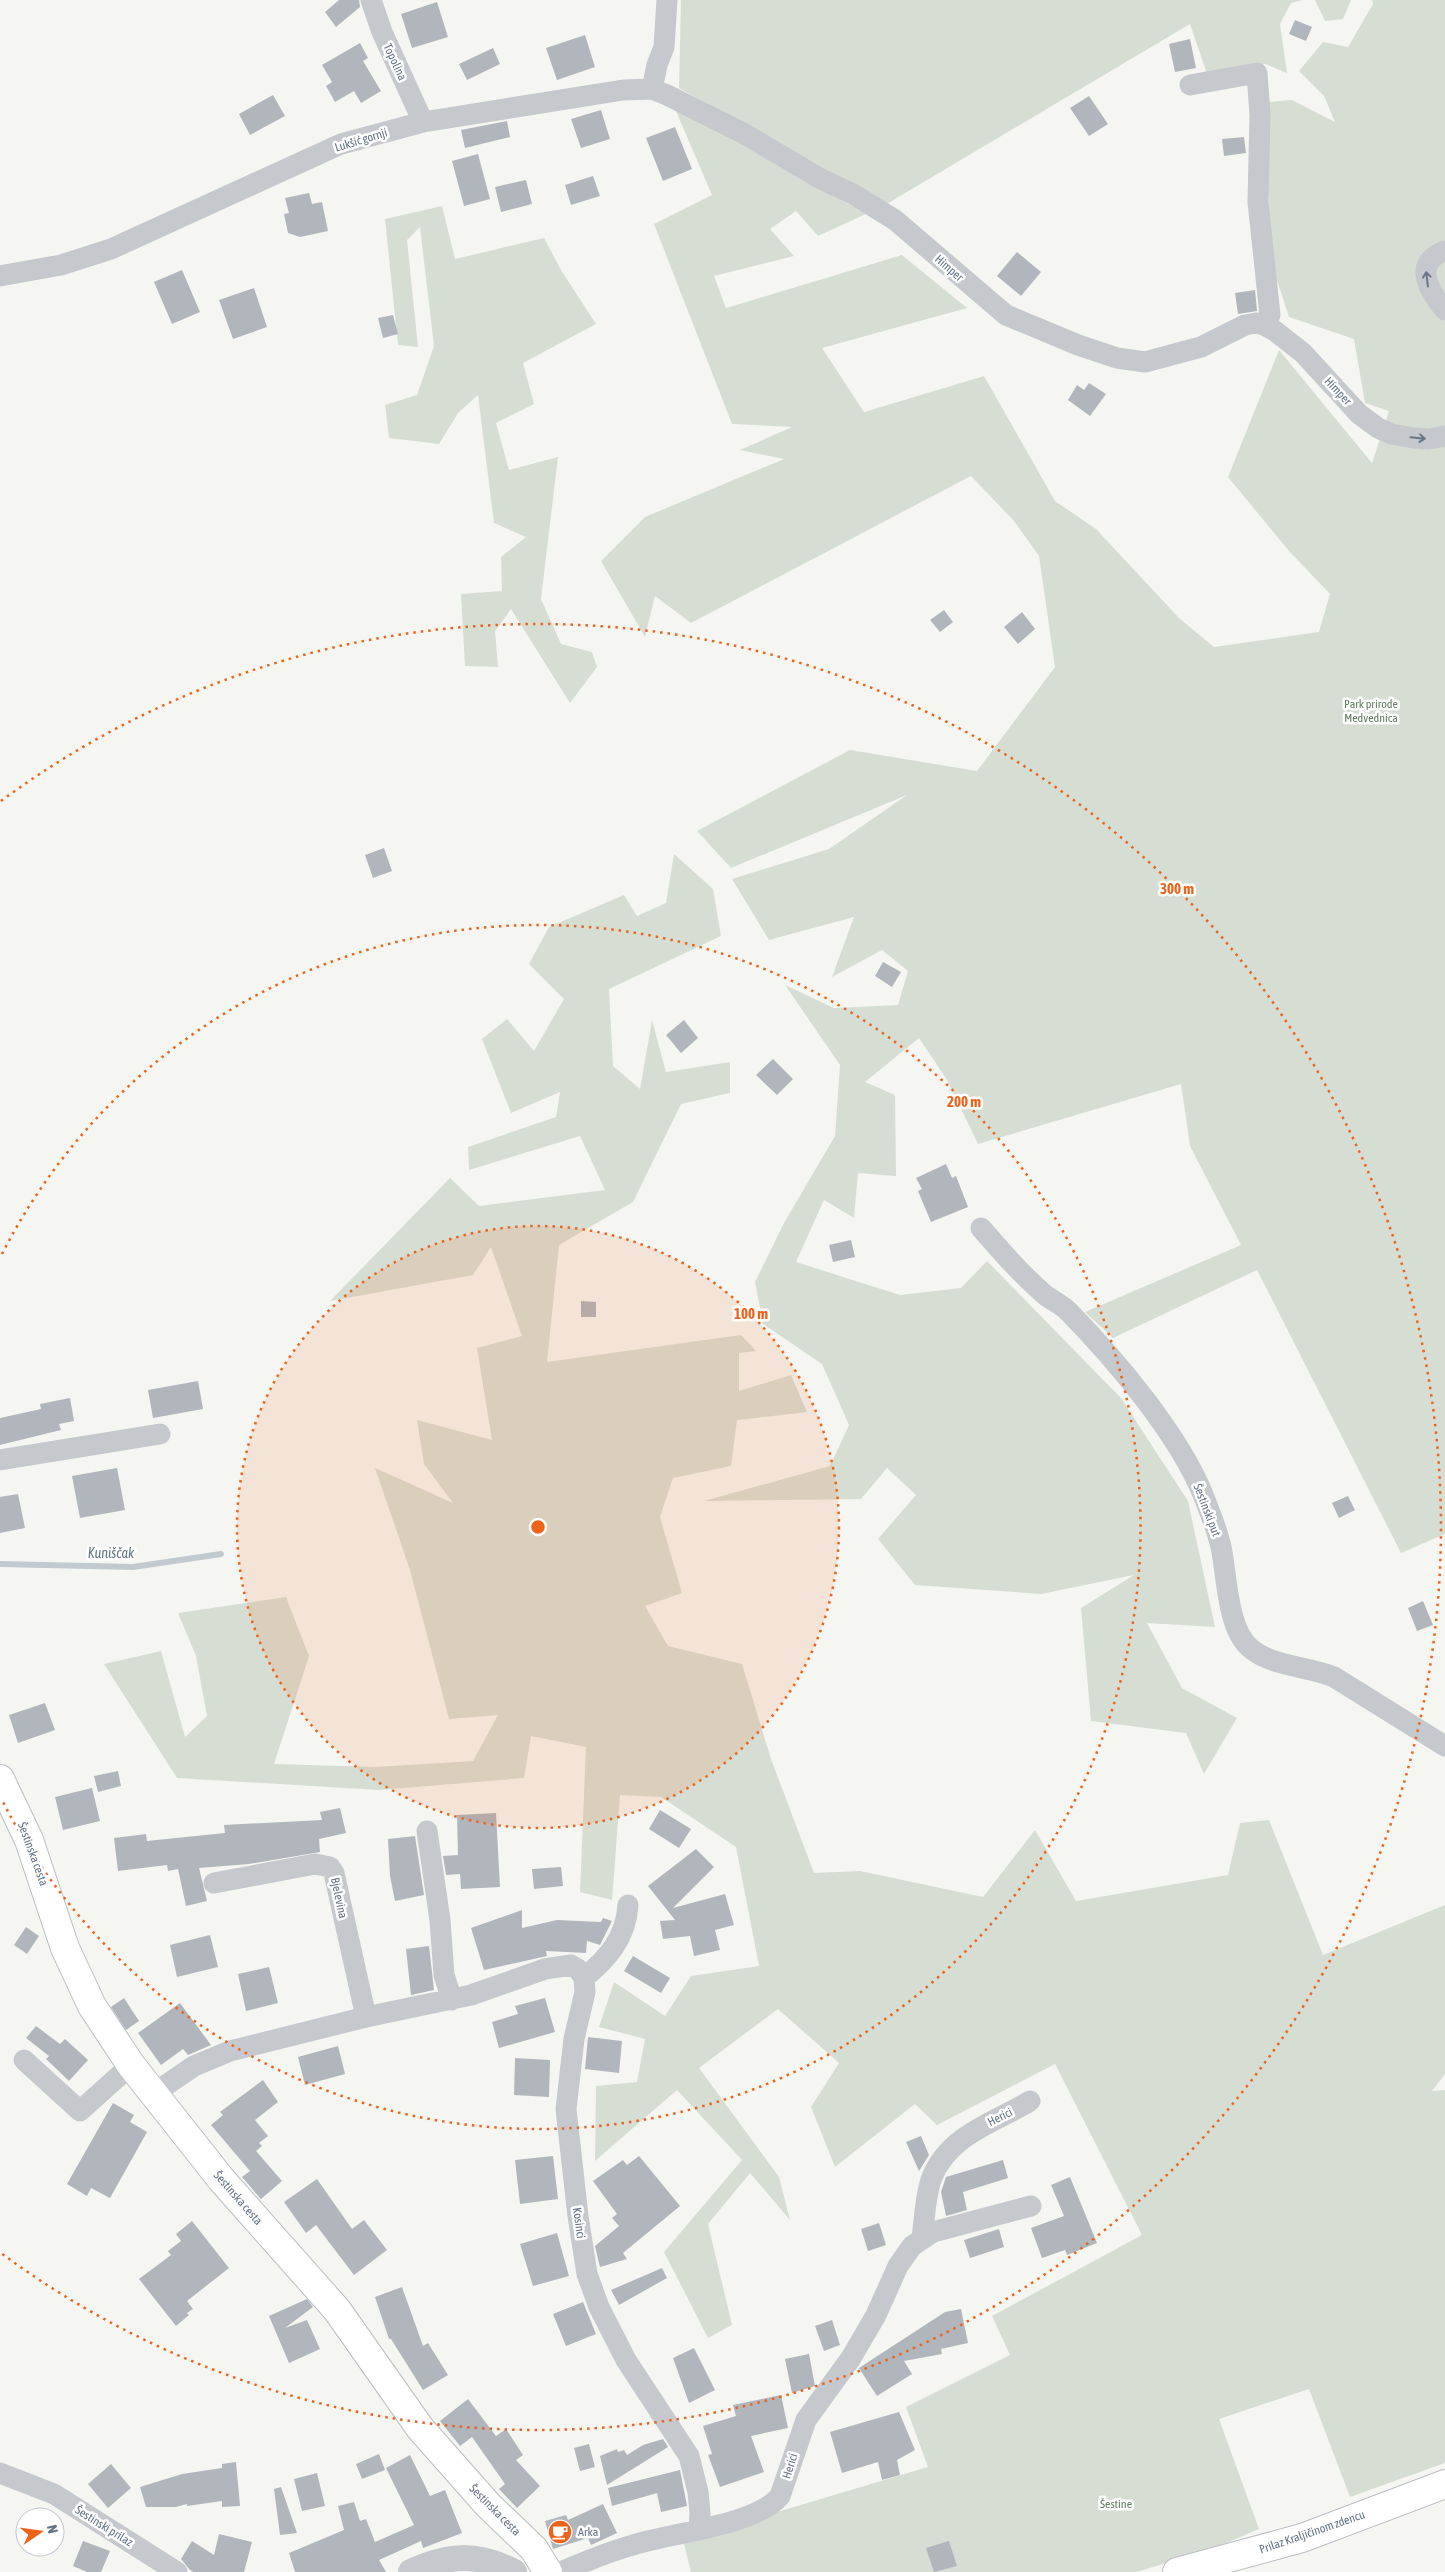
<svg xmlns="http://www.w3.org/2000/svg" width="1445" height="2572" font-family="'Asap Condensed',sans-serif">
	<rect width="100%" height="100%" fill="#f5f6f2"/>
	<path fill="#d6ded3" d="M681 0H1303L1291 3 1280 24 1287 73 1265 64 1207 74 1190 24 880 208 783 146 679 88Z
		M1315 0H1351L1343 19 1325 21Z
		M1372 0H1445V1534L1401 1553 1257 1270 1113 1338 1085 1312 1241 1245 1190 1146 1181 1084 978 1144 947 1080 919 1038 865 1082 895 1095 896 1176 858 1173 854 1218 824 1200 796 1262 900 1295 961 1288 987 1261 1121 1398 1188 1501 1215 1627 1147 1623 1182 1688 1237 1718 1204 1774 1186 1733 1091 1721 1081 1608 1134 1575 1041 1594 915 1585 878 1539 916 1495 887 1468 861 1499 704 1501 830 1466 849 1425 822 1364 763 1324 755 1282 784 1223 835 1136 840 1065 785 985 834 1008 898 1005 908 971 882 950 832 977 854 917 769 940 732 879 829 849 907 795 731 868 697 831 850 750 977 771 1055 667 1039 556 1014 521 971 476 691 623 655 596 645 637 601 561 645 517 784 459 740 450 792 427 732 424 654 224 712 195 673 104 866 214 818 236 796 211 770 229 794 256 714 276 726 308 902 255 967 308 822 348 864 412 984 376 1055 501 1096 529 1179 618 1214 647 1319 632 1330 594 1289 551 1228 477 1279 350 1372 463 1389 411 1365 403 1354 339 1289 317 1271 262 1265 102 1292 100 1335 122 1324 96 1299 71 1323 42 1348 47 1373 4Z
		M442 206 455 259 544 238 561 270 596 324 523 363 534 404 496 423 509 470 558 457 541 599 561 644 592 652 597 667 570 703 511 609 495 631 498 667 465 666 461 594 502 591 501 557 526 537 494 523 478 395 458 413 439 444 389 438 385 405 417 395 434 346 420 227 407 240 418 347 398 345 385 219Z
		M674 854 713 889 721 936 609 989 613 1066 640 1089 652 1020 666 1072 730 1062V1093L681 1104 633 1202 559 1245 547 1362 741 1335 756 1351 739 1353V1391L791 1375 807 1412 737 1420 731 1466 673 1478 660 1517 682 1593 645 1606 668 1646 742 1664 771 1759 814 1873 860 1871 983 1897 1035 1830 1076 1901 1228 1875 1240 1823 1269 1820 1323 1955 1445 1905V2074L1432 2091 1445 2090V2463L1350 2497 1309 2389 1219 2419 1259 2529 1210 2550 1136 2572H691L683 2540 928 2467 906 2407 1010 2355 992 2316 1142 2235 1055 2064 937 2125 915 2104 835 2167 811 2107 839 2063 778 2009 699 2068 779 2177 790 2220 750 2173 708 2224 732 2325 708 2338 664 2252 742 2160 677 2090 595 2161 596 2086 637 2082 645 2039 599 2027 614 1982 665 2016 691 1976 759 1966 736 1847 661 1797 620 1795 612 1900 580 1892 586 1747 531 1736 524 1778 379 1790 177 1778 104 1664 161 1651 185 1737 207 1716 196 1656 178 1613 286 1597 309 1656 274 1764 376 1767 473 1761 498 1715 449 1719 410 1570 375 1468 453 1503 424 1464 417 1420 492 1440 477 1348 522 1336 491 1247 473 1275 330 1301 450 1178 479 1206 605 1190 580 1136 469 1170 468 1147 556 1117 560 1092 511 1113 482 1039 507 1019 534 1051 564 999 529 964 549 927 624 895 637 916 666 903Z"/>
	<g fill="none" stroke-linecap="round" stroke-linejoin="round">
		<path stroke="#c1cad0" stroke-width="6" d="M0 1564 133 1567 221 1554"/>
	</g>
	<path fill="#b0b6bc" d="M339 0H359L360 7 336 27 325 12Z
		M437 2 448 37 412 48 401 14Z
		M1295 20 1312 27 1306 41 1289 34Z
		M585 35 595 67 557 80 546 48Z
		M1190 39 1196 68 1175 72 1169 44Z
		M360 43 368 58 363 61 381 91 361 103 354 91 335 102 326 86 332 82 322 65Z
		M493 48 500 64 467 80 459 64Z
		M273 95 285 116 250 135 239 114Z
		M1089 96 1108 124 1089 136 1070 108Z
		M601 110 610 139 581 148 571 119Z
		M507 121 510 137 465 148 461 130Z
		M675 127 692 169 663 181 646 138Z
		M1244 137 1246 153 1224 156 1222 139Z
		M478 154 490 199 464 206 452 161Z
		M593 176 600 196 571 205 565 185Z
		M526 180 532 204 501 212 495 187Z
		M309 193 312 204 322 202 328 231 300 237 288 233 284 214 289 213 285 198Z
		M1017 252 1041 272 1021 296 997 276Z
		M182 270 200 312 172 324 154 282Z
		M254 288 267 327 233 339 219 300Z
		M1255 290 1257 311 1238 314 1235 293Z
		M393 315 398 334 383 338 378 318Z
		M1089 383 1106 394 1090 416 1068 400 1077 385 1084 390Z
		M944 610 953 622 940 632 930 620Z
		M1022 612 1035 629 1018 644 1004 627Z
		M384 848 392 871 373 878 365 855Z
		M883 962 901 972 892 987 875 976Z
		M684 1020 698 1038 681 1053 666 1035Z
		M773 1059 793 1079 777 1095 756 1075Z
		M946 1164 952 1178 956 1176 968 1207 931 1222 918 1191 922 1189 916 1178Z
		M851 1240 855 1257 833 1262 829 1245Z
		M581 1301 596 1302V1317H581Z
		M198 1381 203 1409 153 1418 148 1390Z
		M70 1398 74 1421 59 1424 61 1430 0 1445V1418L41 1409 40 1404Z
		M117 1468 125 1510 80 1518 72 1476Z
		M18 1494 25 1528 0 1533V1497Z
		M1348 1496 1355 1510 1339 1518 1332 1503Z
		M1423 1601 1433 1625 1417 1631 1408 1608Z
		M45 1703 55 1730 18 1743 9 1715Z
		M118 1771 121 1786 98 1792 94 1776Z
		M92 1788 100 1821 63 1830 55 1797Z
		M340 1808 346 1833 319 1839 320 1852 249 1864 199 1868 207 1901 186 1906 178 1869 168 1871 167 1865 118 1871 114 1838 146 1834 147 1841 225 1833 224 1825 322 1820 320 1812Z
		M660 1810 691 1829 679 1848 649 1829Z
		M496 1813 500 1887 461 1889 460 1874 446 1875 443 1856 458 1855 457 1815Z
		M415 1836 424 1895 395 1901 390 1876 388 1839Z
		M696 1849 714 1867 673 1908 725 1894 734 1925 715 1930 720 1950 694 1956 690 1936 663 1939 660 1921 675 1920 648 1886Z
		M561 1867 563 1886 534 1889 532 1869Z
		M522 1910V1928L557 1920 601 1922 603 1918 612 1921 600 1945 587 1941 586 1953 546 1951 547 1956 484 1970 471 1928Z
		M26 1927 39 1936 27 1954 14 1945Z
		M210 1935 218 1967 177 1977 170 1945Z
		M429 1946 434 1990 411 1995 406 1949Z
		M633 1956 670 1978 661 1993 624 1971Z
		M269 1967 278 2003 246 2011 238 1974Z
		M124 1998 139 2021 126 2030 111 2007Z
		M545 1998 555 2032 499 2048 492 2022 518 2014 515 2006Z
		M180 2003 211 2045 188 2055 183 2049 161 2065 138 2033Z
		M36 2026 60 2044 65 2039 88 2060 69 2081 46 2059 49 2056 26 2038Z
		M588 2037 622 2041 619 2073 585 2069Z
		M338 2046 345 2074 305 2085 298 2057Z
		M515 2058 550 2060 549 2097 514 2095Z
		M263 2080 278 2102 255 2120 268 2136 259 2143 262 2146 256 2151 282 2181 261 2199 242 2177 250 2171 211 2125 223 2115 220 2112Z
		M113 2103 134 2115 130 2122 147 2132 110 2198 91 2188 87 2196 67 2184Z
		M921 2136 929 2155 919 2171 906 2142Z
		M553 2156 558 2199 520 2204 515 2160Z
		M639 2156 680 2206 623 2253 627 2259 600 2267 595 2246 619 2226 612 2218 617 2214 593 2181 623 2160 627 2165Z
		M1003 2160 1008 2178 963 2192 967 2210 946 2216 941 2192 946 2177Z
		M1070 2177 1097 2243 1067 2255 1065 2250 1042 2258 1031 2228 1064 2216 1051 2185Z
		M317 2179 352 2229 364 2220 387 2250 354 2275 316 2225 306 2233 284 2202Z
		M192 2221 229 2268 187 2301 193 2309 187 2313 189 2315 176 2326 139 2279 171 2255 168 2251 181 2241 176 2234Z
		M879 2223 886 2245 868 2251 861 2229Z
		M999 2229 1004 2247 970 2258 964 2240Z
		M557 2233 569 2276 533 2286 520 2244Z
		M662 2268 667 2278 619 2305 611 2290Z
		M402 2287 423 2346 428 2343 448 2375 423 2390 391 2339H389L375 2297Z
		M307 2299 313 2307 285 2328 307 2320 320 2349 289 2363 269 2316Z
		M583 2302 596 2334 566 2346 553 2314Z
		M961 2309 968 2343 941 2349 942 2354 904 2361 912 2374 877 2396 859 2368 945 2312Z
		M832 2320 840 2345 824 2351 815 2326Z
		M694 2348 715 2390 689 2403 673 2358Z
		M809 2354 815 2386 792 2393 785 2359Z
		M781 2395 788 2428 751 2436 764 2472 720 2487 708 2455 712 2454 703 2426 736 2416 733 2405Z
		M468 2399 496 2436 506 2429 523 2455 516 2460 540 2486 517 2508 499 2489 505 2484 472 2437 460 2446 440 2421Z
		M899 2412 915 2450 897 2460 900 2475 882 2480 878 2462 842 2473 830 2432Z
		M663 2439 668 2447 607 2485 600 2456 617 2449 618 2452 624 2450 627 2455 643 2445Z
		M589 2444 595 2467 580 2471 574 2448Z
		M379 2454 385 2470 362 2479 356 2464Z
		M410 2455 430 2496 445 2490 462 2533 423 2548 421 2541 379 2560 386 2572H295L289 2553 344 2530 338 2506 354 2502 360 2521 366 2519 375 2542 414 2525 386 2468Z
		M236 2462 240 2506 222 2507V2501L187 2506V2504L176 2507H146L140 2487 182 2474 222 2468V2464Z
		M111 2464 131 2488 108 2508 88 2484Z
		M680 2470 687 2506 661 2512 657 2493 612 2506 608 2488Z
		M317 2473 325 2506 302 2511 294 2479Z
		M281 2487 297 2533 280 2535 274 2489Z
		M603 2504 617 2533 591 2545 588 2538 553 2549 545 2521 566 2515 568 2520Z
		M219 2534 252 2542 244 2572H193L189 2569 181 2559 192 2541 214 2555Z
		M83 2541 110 2551 101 2572H87L73 2566Z
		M949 2541 957 2566 934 2572 926 2548Z"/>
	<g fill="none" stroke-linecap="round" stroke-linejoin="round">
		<g stroke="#babdc2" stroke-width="30">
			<path id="secondary" d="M0 1779 29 1840 65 1948 92 2006 131 2065 221 2179 337 2310 420 2428 488 2505 534 2549 548 2572
				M1177 2572 1302 2538 1445 2484"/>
		</g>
		<path stroke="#c5c8cc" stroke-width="21" d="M371 0 382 32 423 122
			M1190 85 1257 73 1260 115 1258 202 1270 315 1264 325
			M652 89 657 65 664 47 667 0
			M1445 251C1411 263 1430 293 1445 310
			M0 276 61 265 111 249 341 144 423 122 623 90 652 89 667 95 743 133 821 179 853 194 895 220 1006 315 1078 345 1117 358 1145 362 1201 347 1245 325 1256 323 1264 325 1275 331 1303 353 1359 414 1378 428 1391 434 1414 438 1429 439 1445 436
			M981 1228C1001 1251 1021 1274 1044 1294 1051 1300 1061 1304 1068 1311 1115 1359 1179 1434 1204 1497 1210 1513 1217 1529 1221 1547 1227 1575 1227 1627 1249 1647 1271 1667 1308 1666 1334 1677L1445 1746
			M0 1460 160 1434
			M427 1831 440 1920 444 1975 452 2000
			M214 1883 315 1864 330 1867 334 1873 366 2017
			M584 1978C608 1958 626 1938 628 1905
			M24 2060 80 2111 131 2065
			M153 2094 194 2066 230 2051 366 2017 471 1995 545 1969 571 1965 578 1969 584 1978 585 1992 574 2039 566 2109 578 2216 587 2274 599 2307 626 2360 689 2456 698 2492 700 2513 699 2528
			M922 2237C925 2218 925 2195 932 2177 950 2134 994 2123 1030 2101
			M0 2473 54 2494 177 2572
			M561 2572C584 2562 608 2552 633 2545 670 2533 757 2525 780 2496L806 2420 851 2358 876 2315 898 2266 912 2246 933 2232 1031 2206"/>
		<path stroke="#c5c8cc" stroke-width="26" d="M411 2572C448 2554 478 2553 514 2572"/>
		<use href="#secondary" stroke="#fff" stroke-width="28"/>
	</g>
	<defs><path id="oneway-shaft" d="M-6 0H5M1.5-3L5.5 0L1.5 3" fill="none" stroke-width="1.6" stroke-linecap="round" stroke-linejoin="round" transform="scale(1.25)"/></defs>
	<g stroke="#687689">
		<use href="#oneway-shaft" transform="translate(1427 279) rotate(-97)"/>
		<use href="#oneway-shaft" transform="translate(1418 438) rotate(6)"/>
	</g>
	<circle cx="538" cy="1527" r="301" fill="#ee621a" fill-opacity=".12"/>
	<g fill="none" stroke="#ee621a" stroke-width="2.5" stroke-dasharray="2.5 5">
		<circle cx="538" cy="1527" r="301"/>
		<path d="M2 1254A602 602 0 1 1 2 1800"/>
		<path d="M1 801A903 903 0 1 1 1 2253"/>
	</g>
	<defs>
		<g id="cafe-disc" transform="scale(1.25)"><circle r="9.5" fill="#ee621a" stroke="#fff"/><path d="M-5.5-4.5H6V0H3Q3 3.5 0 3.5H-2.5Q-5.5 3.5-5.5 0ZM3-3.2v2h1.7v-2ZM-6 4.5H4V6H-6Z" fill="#fff"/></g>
	</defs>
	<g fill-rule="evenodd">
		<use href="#cafe-disc" x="560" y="2532"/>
	</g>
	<g text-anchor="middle" stroke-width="5" stroke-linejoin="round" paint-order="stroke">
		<g font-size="12" fill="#637285" stroke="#fff">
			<text transform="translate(395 62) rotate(65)" y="4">Topolina</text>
			<text transform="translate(361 140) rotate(-17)" y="4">Lukšić gornji</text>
			<text transform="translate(949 268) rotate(41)" y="4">Himper</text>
			<text transform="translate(1338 391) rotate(47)" y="4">Himper</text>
			<text transform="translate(1207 1510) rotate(69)" y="4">Šestinski put</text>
			<text transform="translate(33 1854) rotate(70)" y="4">Šestinska cesta</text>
			<text transform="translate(339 1898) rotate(78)" y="4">Bjelevina</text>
			<text transform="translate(1000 2117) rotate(-27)" y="4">Herici</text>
			<text transform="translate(238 2198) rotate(49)" y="4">Šestinska cesta</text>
			<text transform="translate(579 2223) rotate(82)" y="4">Kosinci</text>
			<text transform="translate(790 2466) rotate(-73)" y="4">Herici</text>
			<text transform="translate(495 2510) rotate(45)" y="4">Šestinska cesta</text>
			<text transform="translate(104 2526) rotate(32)" y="4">Šestinski prilaz</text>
			<text transform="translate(1312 2532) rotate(-19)" y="4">Prilaz Kraljičinom zdencu</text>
		</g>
		<g font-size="12" fill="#647c62" stroke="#fff">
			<text x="1371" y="708">Park prirode<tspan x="1371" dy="14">Medvednica</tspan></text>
			<text x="1116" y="2508">Šestine</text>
		</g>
		<g font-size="12" fill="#637285" stroke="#fff" text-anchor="start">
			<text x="578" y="2536">Arka</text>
		</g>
		<g font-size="14" font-style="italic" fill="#5f7482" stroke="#fff">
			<text x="111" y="1558">Kuniščak</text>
		</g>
	</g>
	<circle cx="538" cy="1527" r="8" fill="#ee621a" stroke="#fff" stroke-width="2.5"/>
	<g font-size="15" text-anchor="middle" font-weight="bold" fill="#ee621a" stroke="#fff" stroke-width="5" stroke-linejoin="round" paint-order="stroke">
		<text x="1177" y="894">300 m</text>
		<text x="964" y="1107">200 m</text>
		<text x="751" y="1319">100 m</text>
	</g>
	<g transform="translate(40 2532) rotate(77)"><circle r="24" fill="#ffffff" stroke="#c1c7ce"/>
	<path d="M0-4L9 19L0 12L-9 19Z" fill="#ee621a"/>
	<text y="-8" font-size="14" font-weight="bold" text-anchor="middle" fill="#637285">N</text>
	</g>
</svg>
